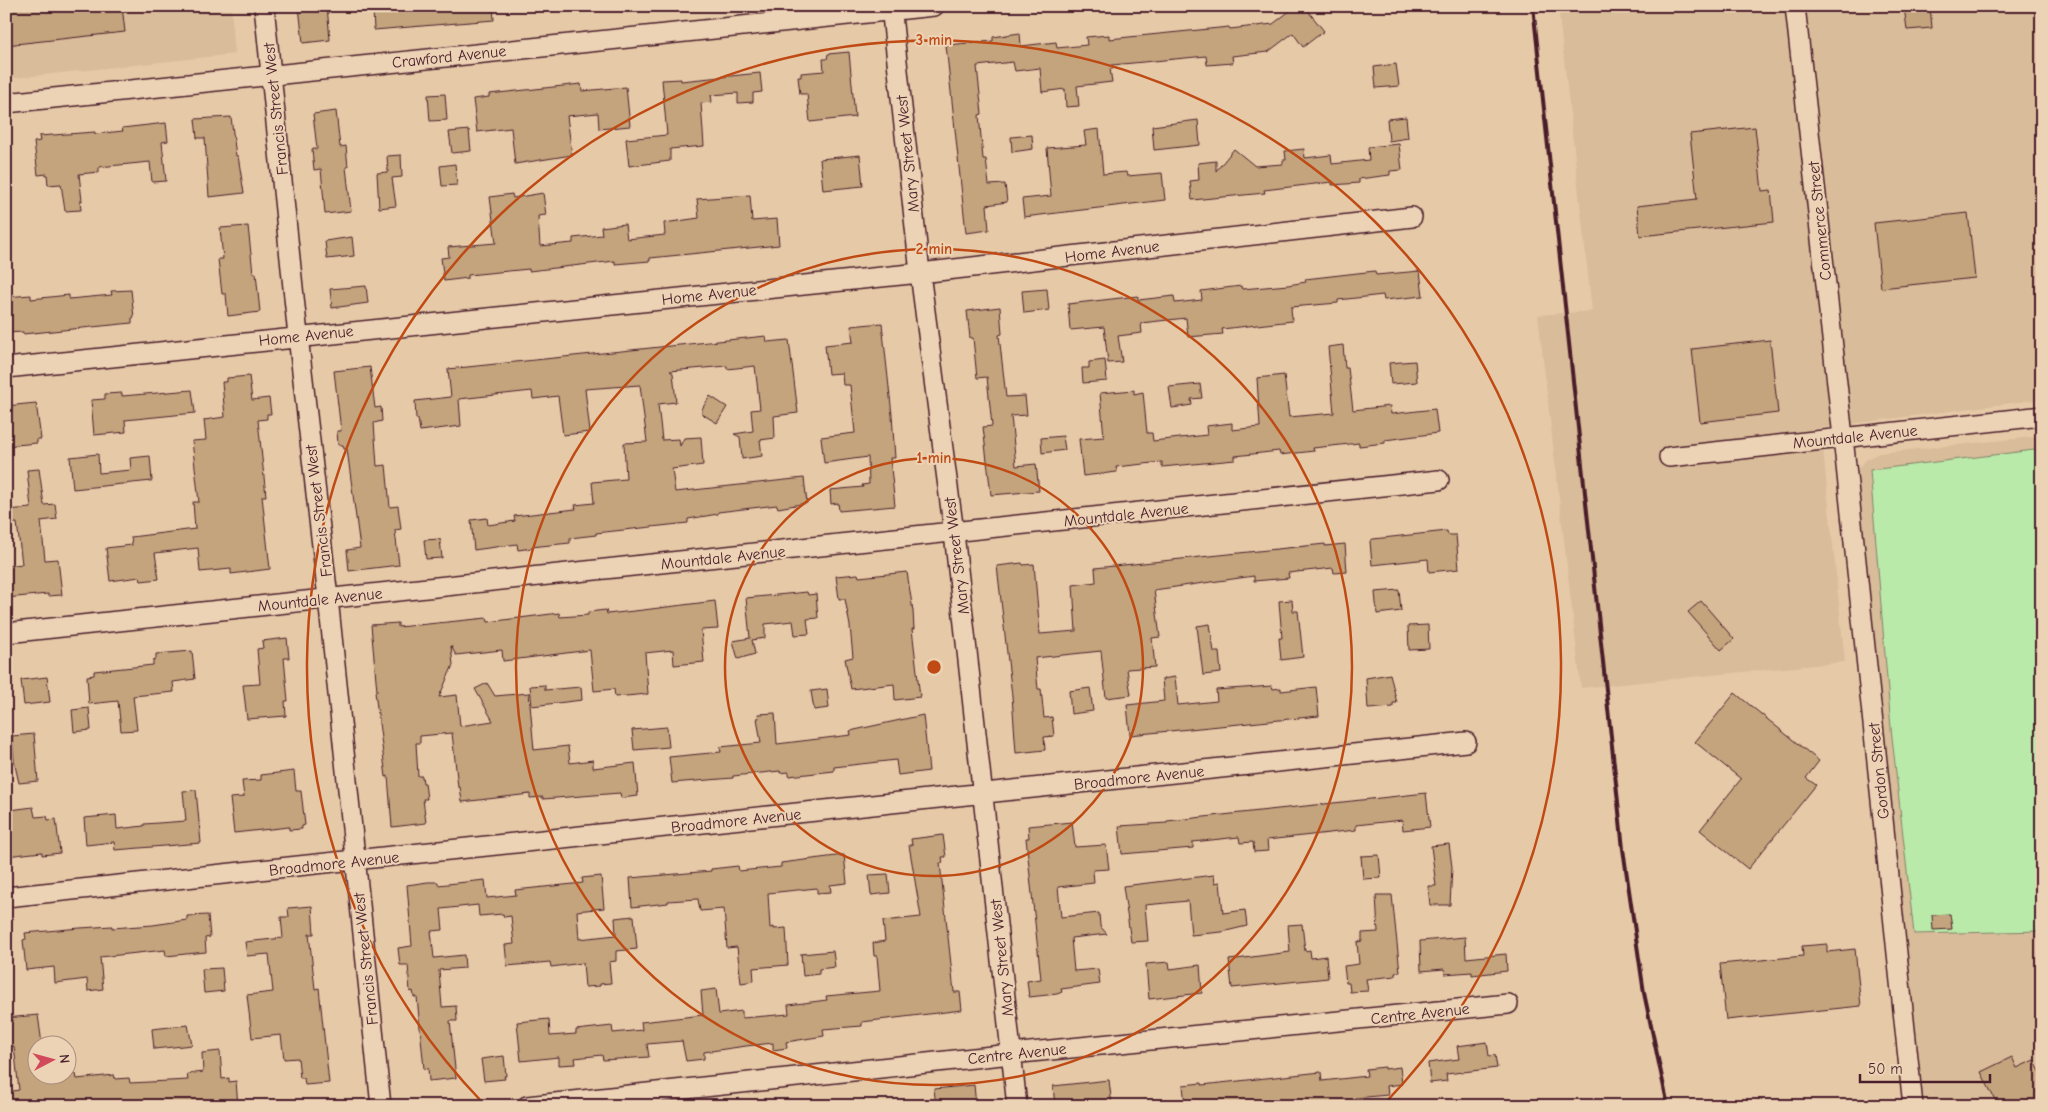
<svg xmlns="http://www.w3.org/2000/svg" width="2048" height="1112" font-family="'Comic Neue',sans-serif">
	<rect width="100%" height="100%" fill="#e6caa8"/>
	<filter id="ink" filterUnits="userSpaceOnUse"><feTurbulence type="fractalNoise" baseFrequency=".02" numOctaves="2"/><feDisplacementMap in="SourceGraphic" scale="10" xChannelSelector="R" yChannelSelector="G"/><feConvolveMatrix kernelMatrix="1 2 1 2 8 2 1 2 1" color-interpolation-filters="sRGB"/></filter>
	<g filter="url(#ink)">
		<path fill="#d9bc99" d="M6 6H231L235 54 6 79Z
			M1558 6H2042V399L1813 429 1816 450 1823 449 1845 662 1581 688 1538 315 1592 311Z
			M2042 436V1106H1922L1856 471 1866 460 1879 453Z"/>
		<path fill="#b9eaa9" stroke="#82846a" d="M2042 449V931L1914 934 1891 728 1870 470Z"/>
		<path fill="#c3a47d" stroke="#4a1f2b" d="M6 6H122L125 32 6 45Z
			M327 6 330 40 303 43 299 7Z
			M404 6H493L494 20 374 30 373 10Z
			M1296 6H1304L1324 31 1303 47 1293 33 1268 52 1232 56 1233 63 1207 65 1206 56 1112 65 1113 69H1110L1112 82 1077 86 1079 106 1066 107 1065 89 1042 92 1040 68 1015 71 1013 62 977 66 982 114 979 115 983 159H986L989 185 1005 184 1007 202 987 205 989 230 966 233 946 45 993 41V37L1020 33 1021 46 1056 42 1057 48 1087 45 1086 37 1109 35V39L1229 27 1230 29 1273 24Z
			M1904 6H1930L1932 28 1907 30Z
			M849 52 855 117 810 122 807 94H800L798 77H801V73L824 71 823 59H827L828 54Z
			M1396 64 1399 86 1376 88 1374 67Z
			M760 73 762 92 753 93V102L738 103V93L711 95 712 102 701 103 704 146 670 149V161L629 166 626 139 667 135 662 80 681 79V81Z
			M581 84 582 91 626 87 630 126 599 129 598 113 567 116 572 155 515 164 511 128 477 132 473 99 489 97V94Z
			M445 94 447 120 430 121 428 95Z
			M336 111 340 147 346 146 348 167H346L351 211 325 214 321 169 314 170 312 149H317L313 114Z
			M231 117 236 156H238L244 193 209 197 205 138H197L195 119Z
			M1406 117 1408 138 1389 141 1387 119Z
			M1198 120 1200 145 1154 150 1152 126Z
			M166 123 168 141 162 142 166 181 152 182 150 162 99 167V172L79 174 82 201H80L81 210 65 211 61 184 48 185 47 174 38 175 34 142 40 141 39 136 95 132V134L123 131 122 128Z
			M1755 127 1762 191 1771 190 1774 222 1640 236 1637 206 1697 199 1690 134Z
			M1099 129 1103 174 1126 172 1127 176 1162 173 1165 200 1024 217 1022 199 1051 196 1047 148 1086 145 1084 131Z
			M469 130 471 151 452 153 449 132Z
			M1032 135 1033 149 1012 152 1011 137Z
			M1399 144 1402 170 1390 171V175L1359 179V183L1332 185V182L1264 190 1265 193 1192 200 1190 181 1199 180 1198 163 1216 161V171L1234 149 1255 166 1283 164V160H1286L1285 151 1304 149 1305 158 1331 155 1332 164 1369 160 1368 147Z
			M401 155 402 177 392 178 396 206 379 208 377 173 388 172 387 156Z
			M860 155 863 186 823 190 820 159Z
			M455 164 457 185 442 186 440 166Z
			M543 193 546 215 538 216 540 246 573 243V238L602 235 601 227 625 224 627 239 665 235 664 223 699 218 697 199 750 195 752 221 777 219 779 245 650 258V261L615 264V261L529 271V269L468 275V278L444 281 441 258 449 257 448 247 496 243 490 197 512 194 513 198Z
			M1968 213 1975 278 1881 288 1874 223Z
			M248 226 253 273H256L260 312 228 316 226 294H222L218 259H223L220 228Z
			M352 237 354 256 327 259 325 241Z
			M1375 271 1376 275 1420 271 1423 296 1384 300 1383 295 1338 300V303L1291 307 1292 321 1222 329 1223 334 1188 337 1186 318 1141 323 1142 333 1118 336 1122 362 1108 363 1104 327 1070 330 1068 304 1138 296V300L1174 296 1175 303 1202 300 1201 291 1241 286 1242 289 1288 285 1306 282 1305 279Z
			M366 286 368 303 332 308 330 289Z
			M1047 289 1049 310 1024 313 1022 291Z
			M131 290 134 318H132V323L23 334V332L6 333V297L31 295V299L69 295V299L112 295 111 291Z
			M1000 307 1002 334 999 335 1006 397 1025 396 1027 415 1011 416 1016 466 1036 464 1039 491 991 495 983 427 992 426 987 377 977 378 973 338H970L967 311Z
			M882 323 892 415 895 458H890L895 506 839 511 838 503 831 504 830 490 863 487 862 485 869 484 868 457 824 463 821 437 855 433 850 385H843L842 373 828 374 825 345 853 342 851 326Z
			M766 336 767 342 789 340 798 413 774 416 775 438 760 440 762 456 742 459 740 437 734 434 753 431 751 410 760 409 755 366 727 369V366L670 371 673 373 676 402 658 404 662 440 679 439 680 446 684 438 701 437 703 465 672 469 675 492 804 478 807 503 778 508 777 505 718 512V514L688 519V523L596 533V535L570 538V543L531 547 532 548 518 550 517 544 474 550 471 520 487 518 488 525 515 521 514 516 576 509 575 505 594 503 592 482 626 479 624 443 647 442 640 385 585 389 590 432 563 435 558 396 533 399 532 391 459 399 461 426 420 431 418 419H416L415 401 451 397 448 369Z
			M1770 340 1778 413 1700 422 1692 349Z
			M1343 345 1345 368H1348L1353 410 1390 406 1391 414 1435 409 1438 433 1385 440V443L1359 446V443L1313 448 1314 451 1280 455 1279 451 1235 456V460L1162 467V462L1116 467 1117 472 1083 476 1079 439 1104 437 1100 393 1134 390V394L1143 392 1147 433H1152L1153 441 1207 435 1206 426 1232 423V430L1260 427 1257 378 1284 375 1289 417 1334 413 1328 347Z
			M1105 360 1107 381 1083 383 1082 368H1089V362Z
			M1415 361 1417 382 1391 384 1389 363Z
			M370 367 375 408 381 407 382 421 374 423 377 466 386 465 390 507 398 506 401 529 395 530 399 565 349 571 347 550 360 548 347 449H344L343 445H338L337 431H341L334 371Z
			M249 376 252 400 269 398 271 414H267V419L258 420 266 496H262L270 569 231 574V569L200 572 198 548 155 553 159 579 141 581 140 577 110 581 106 548 132 545 131 537 195 529 193 502H199L192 441 206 440 204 420 225 417 222 382H227V378Z
			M1200 384 1202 398 1191 399 1192 405 1172 408 1169 387Z
			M192 390 195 413 125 420 126 432 94 435 91 400 105 399V394L122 393V396Z
			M710 396 727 407 717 423 702 414V409Z
			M36 403 41 439H37V443L6 446V406Z
			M1063 436 1065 450 1042 453 1041 438Z
			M98 454 99 473 131 470 130 458 150 456 152 481 73 489 70 457Z
			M39 469 44 505 55 504 57 519 41 521 45 560 58 559 62 595 48 596V594L6 598V566L22 564 17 523 6 524V510L31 508 27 470Z
			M1447 531 1448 535H1456L1459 569 1429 572 1428 559 1372 565 1370 541 1373 539Z
			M440 539 442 558 426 559 424 540Z
			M1325 544V546L1345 544 1347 572 1334 573 1333 568 1288 573 1289 578 1254 581V576L1154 590 1160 637 1152 638 1155 667 1127 669 1131 695 1106 698 1101 651 1035 658 1038 689H1041L1044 718 1052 717 1054 736 1044 737 1045 750 1016 753 1012 696 997 566 1022 563 1023 565 1034 564 1040 634 1076 631 1073 585 1096 582 1095 568Z
			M907 572 913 611 914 629H912L920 697 895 700 894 684 851 689 845 659 853 657 850 626 845 599H839L836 576 858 574 859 577Z
			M1399 590 1401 611 1377 614 1375 592Z
			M807 592 808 595 816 594 818 618 807 619 809 634 795 635 793 621 765 624V638L752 640 755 654 738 659 733 641 750 638 746 598Z
			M1292 600 1293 611H1298L1303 657 1281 660 1279 638H1282L1279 601Z
			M715 601 718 629 701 630 704 662 674 665 673 650 645 653 648 694 615 697 614 689 594 691 590 650 503 661 502 650 456 655 451 646 453 665 439 697 457 695 460 726 493 721 475 689 487 683 495 696 529 693 534 750 568 746 570 763 593 760V768L635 763 638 796 621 798 620 793 543 799V797L530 798V794L462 802 460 787H458L452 733 420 736V743H416L418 776H422L423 783H425L427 799H423L426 823 392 827 388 776 386 777 375 692 377 691 371 625 398 623V627L487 618 488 622 559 613 560 617 588 615V612L606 610 607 614 643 610Z
			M1701 601 1734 639 1721 650 1688 612Z
			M1210 624 1214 652H1219L1221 673 1203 675 1197 626Z
			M1428 625 1429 649 1409 650 1408 626Z
			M287 638 289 658H284L288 701H285L286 716 247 719 243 685 260 684 257 649 263 648 262 641Z
			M192 651 195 679 173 682 174 692 133 696 137 730 121 731 118 701 89 704 87 676 94 675V671L153 665V660L156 659V654Z
			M1390 674 1397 703H1393V707L1368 709 1366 678Z
			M47 677 50 702 24 705 21 680Z
			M1175 677 1178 705 1217 701 1216 690 1272 686 1273 689 1281 688V691L1316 687 1319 716 1130 735 1127 705 1164 701 1162 679Z
			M545 685V690L581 687 582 700 532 706 530 686Z
			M1090 688 1093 711 1071 714 1069 691Z
			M827 689 829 708 814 710 811 691Z
			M1735 693 1819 761 1806 778 1816 785 1748 869 1700 830 1741 779 1695 742Z
			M89 708 91 730 74 732 72 710Z
			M775 713 777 744 851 735 850 731 923 715 929 771 898 775 896 760 834 767V771L789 776V772L780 773V771L733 776V778L672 783 669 757 721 752 720 747 761 743 757 718H759L758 714Z
			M667 727 669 747 634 750 632 730Z
			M34 734 38 781 19 783 14 761 12 736Z
			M294 771 296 791H301L305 825 302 826V829L289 830V827L234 833 230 798 244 797 242 781 261 780V775Z
			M196 790 201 843 115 850 114 842 86 845 84 818 116 815 117 829 144 826V824L186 821 183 791Z
			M1426 793 1430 827 1403 830 1402 820 1356 825V830L1267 840 1268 851 1254 852 1253 842 1240 843 1239 837 1193 842V848L1122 854 1119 826 1167 823V821Z
			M33 807 35 817 47 816 48 820 56 819 60 853 42 855V852L6 856V828L12 827 10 810Z
			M1072 822 1075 847 1106 845 1109 869 1093 870 1094 883 1058 887 1061 917 1099 913 1100 926 1107 934 1071 938 1074 971 1098 969 1100 984 1061 989 1062 992 1057 994 1029 997 1027 981 1041 979 1026 838H1029L1028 826Z
			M943 835 946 857H942L943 863H940L954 992H960L962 1010 862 1022V1026L823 1029 824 1036 786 1042 787 1048 773 1050V1043L746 1046 704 1052V1059L686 1061 682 1041 647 1044 649 1057 603 1060 602 1055 575 1058 576 1064 559 1065V1057L521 1061 517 1022 549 1019 550 1036 576 1034V1030L612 1026 613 1033 642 1030 641 1022 703 1015 701 991 716 989 719 1014 742 1011V1018L789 1014 788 1005 827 1000 826 996 880 991 877 956H874L873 943 885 941 883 921 921 917 909 845H912L911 839Z
			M1449 844 1452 867 1450 905H1430L1428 886H1436L1431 846Z
			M844 855 847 883 830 885 831 892 817 893V888L768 893 770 928 774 927V929L786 928 788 965 753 968 754 981 741 983 737 947 727 948 724 909 700 911 698 899 668 901V903L632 907 630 878 711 871V869L738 866 739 871 781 867V863Z
			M1379 855 1381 878 1363 879 1361 856Z
			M888 874 890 893 871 895 869 875Z
			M1214 875 1215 883 1220 882 1223 913 1245 910 1247 926 1222 932 1191 935 1188 901 1145 905 1148 941 1131 942 1123 886Z
			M601 876 604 908 577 911 579 939 616 935 615 918 634 916 637 949 616 951V961L609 962 611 983 600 984V986L585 987 583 963 551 967 550 962 507 966 505 945 514 944 511 916 504 917 503 914 479 916 478 905 441 909 443 930 431 931 434 958 464 955 465 968 439 970 442 1007 456 1006 457 1021H450L456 1078 429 1081 428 1068 424 1069 417 997H414L413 991 410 992 408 965H400L398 948 412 946 407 885 428 882H438V885L485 880 487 898 516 895 515 890 583 883 582 878Z
			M1376 895H1392L1400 972 1395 973V976L1366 979 1368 991 1350 992 1349 983H1346L1344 966 1359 964 1357 942 1362 941V933L1378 932Z
			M312 906 314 934H309L315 989 319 988 329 1083 305 1085 304 1078H300L298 1058 284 1059 281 1035 252 1038 247 995 273 992 269 954 247 956 245 942 283 938 281 917H289L288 908Z
			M1950 914 1952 929 1933 930 1932 915Z
			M208 915 210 937 205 938 206 952 166 956 165 950 100 957 103 989 88 991 87 979 55 983 54 967 26 970 23 940 26 939 25 933 80 928 112 926V928L153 925 187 920V916Z
			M1302 924 1305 951 1310 950 1311 958 1326 956 1328 978 1232 988 1229 960 1290 952 1288 925Z
			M1465 937 1466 958 1506 954 1507 971 1472 975V972L1445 974 1444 969 1421 971 1420 941Z
			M1827 944V952L1855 949 1861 1006 1726 1020 1720 964 1803 956 1802 946Z
			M833 951 835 967 819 969V974L803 976 801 954Z
			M1169 962 1170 969 1200 965 1202 993 1149 999 1146 964Z
			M222 968 224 991 204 993 202 969Z
			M38 1015 42 1044H38V1074H76L77 1079 114 1075 115 1079 129 1078 130 1083 188 1080 187 1074 203 1072 202 1053 220 1051 222 1079 229 1078V1082L236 1081 238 1106H6V1092L19 1090 14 1046 6 1047V1018Z
			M188 1025 192 1045 154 1049 152 1029Z
			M1487 1042 1489 1056 1495 1055 1497 1068 1446 1074 1447 1081 1430 1083 1428 1063 1459 1059 1457 1046Z
			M504 1056 506 1076H504L505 1079 484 1081 481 1059Z
			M2012 1057 2017 1068 2034 1060 2042 1075V1106H1998L1981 1072Z
			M1385 1067V1069L1400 1067 1402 1084 1387 1086 1388 1095 1355 1098 1356 1106H1185L1183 1085 1202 1083V1085L1321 1072 1322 1081 1367 1076 1366 1069Z
			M1109 1080 1112 1106H1055L1053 1086Z
			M974 1085 976 1106H936L934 1089Z"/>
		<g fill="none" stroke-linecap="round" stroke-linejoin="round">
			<g stroke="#4a1f2b" stroke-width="22">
				<path id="minor" d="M264 6 298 336 328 598 381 1106
					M891 6 920 273 954 533 1017 1106
					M1795 6 1843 437 1913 1106
					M6 103 934 6
					M6 368 920 273 1412 217
					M1669 457 2042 416
					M6 633 1439 480
					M6 897 1466 742
					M527 1106 1011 1054 1508 1004"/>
			</g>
			<use href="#minor" stroke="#edd3b5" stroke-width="19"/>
			<path stroke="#4a1f2b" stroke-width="4" d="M1533 6 1623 849 1644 993 1668 1106"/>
		</g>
	</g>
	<g fill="none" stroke="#c04a14" stroke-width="2.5">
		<circle cx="934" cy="667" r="209"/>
		<circle cx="934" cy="667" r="418"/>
		<path d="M483 1103A627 627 0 1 1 1385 1103"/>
	</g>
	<g text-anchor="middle" stroke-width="4" stroke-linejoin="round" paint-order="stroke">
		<g font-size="16" fill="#4a1f2b" stroke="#edd3b5">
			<text transform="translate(449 56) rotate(-6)" y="6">Crawford Avenue</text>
			<text transform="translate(275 109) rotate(-96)" y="6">Francis Street West</text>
			<text transform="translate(907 154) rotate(-96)" y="6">Mary Street West</text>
			<text transform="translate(1819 221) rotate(-96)" y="6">Commerce Street</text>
			<text transform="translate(1112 251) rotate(-7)" y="6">Home Avenue</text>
			<text transform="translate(709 294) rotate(-6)" y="6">Home Avenue</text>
			<text transform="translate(306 335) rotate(-6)" y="6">Home Avenue</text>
			<text transform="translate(1855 436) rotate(-6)" y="6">Mountdale Avenue</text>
			<text transform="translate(318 511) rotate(-97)" y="6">Francis Street West</text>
			<text transform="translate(1126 514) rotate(-6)" y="6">Mountdale Avenue</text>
			<text transform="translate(956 556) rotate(-97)" y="6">Mary Street West</text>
			<text transform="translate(723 557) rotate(-6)" y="6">Mountdale Avenue</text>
			<text transform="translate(320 599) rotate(-6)" y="6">Mountdale Avenue</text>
			<text transform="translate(1878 771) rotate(-96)" y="6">Gordon Street</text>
			<text transform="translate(1139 777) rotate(-6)" y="6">Broadmore Avenue</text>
			<text transform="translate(736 820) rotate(-6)" y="6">Broadmore Avenue</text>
			<text transform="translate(334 863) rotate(-6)" y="6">Broadmore Avenue</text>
			<text transform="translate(1001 958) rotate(-96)" y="6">Mary Street West</text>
			<text transform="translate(365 959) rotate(-96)" y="6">Francis Street West</text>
			<text transform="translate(1420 1013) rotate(-6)" y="6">Centre Avenue</text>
			<text transform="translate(1017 1053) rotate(-6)" y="6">Centre Avenue</text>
		</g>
	</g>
	<circle cx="934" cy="667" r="8" fill="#c04a14" stroke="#edd3b5" stroke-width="2.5"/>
	<g font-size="15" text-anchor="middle" font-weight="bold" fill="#c04a14" stroke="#edd3b5" stroke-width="4" stroke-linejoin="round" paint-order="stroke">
		<text x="934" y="45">3 min</text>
		<text x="934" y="254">2 min</text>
		<text x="934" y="463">1 min</text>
	</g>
	<rect width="2048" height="1112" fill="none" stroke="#edd3b5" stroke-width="25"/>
	<rect x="12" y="12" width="2023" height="1087" fill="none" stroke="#4a1f2b" stroke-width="2" filter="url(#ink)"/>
	<g transform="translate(52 1060) rotate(84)"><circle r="24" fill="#edd3b5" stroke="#ac8b7e"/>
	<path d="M0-4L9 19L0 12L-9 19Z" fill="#d1495b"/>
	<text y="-8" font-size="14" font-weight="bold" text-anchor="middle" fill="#4a1f2b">N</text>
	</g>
	<path d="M1860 1074v8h130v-8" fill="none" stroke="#4a1f2b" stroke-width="2.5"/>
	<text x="1868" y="1074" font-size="15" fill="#4a1f2b" stroke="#edd3b5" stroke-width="4" paint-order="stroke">50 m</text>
</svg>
